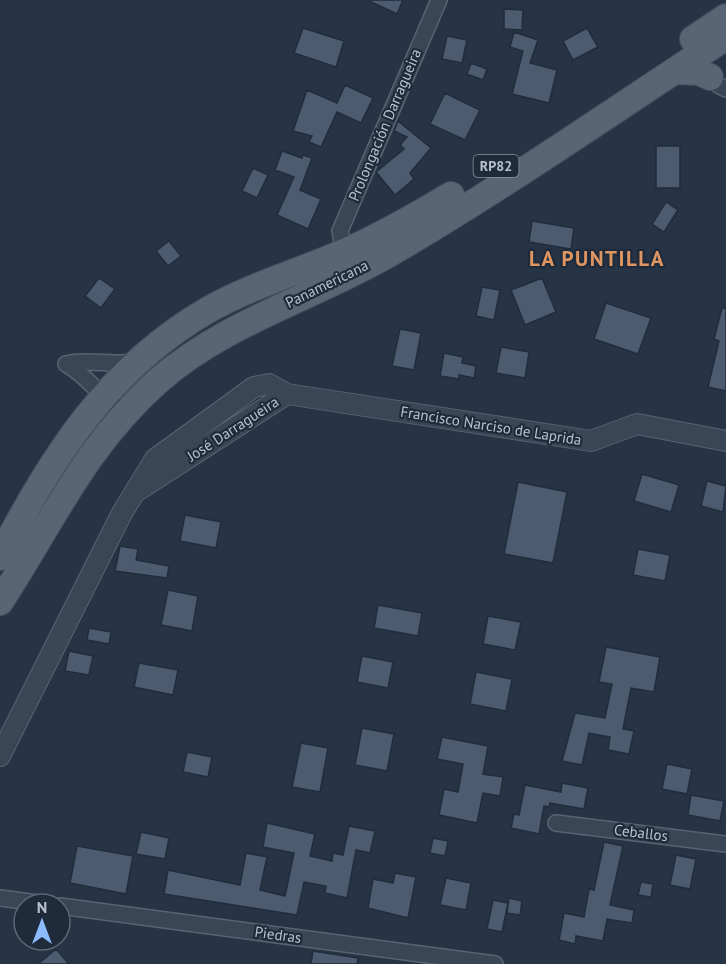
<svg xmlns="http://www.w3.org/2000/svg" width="726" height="964" font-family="'PT Sans',sans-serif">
	<rect width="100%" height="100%" fill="#263446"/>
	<path fill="#4c5b6f" stroke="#212d3c" stroke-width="1.5" d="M367 0H403L397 14Z
		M504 9 523 10 522 30 504 29Z
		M303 28 344 41 336 67 294 53Z
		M587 28 598 47 573 60 563 41Z
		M514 32 538 40 530 63 557 70 549 103 512 94 523 51 510 47Z
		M447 36 467 40 462 63 442 59Z
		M471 63 487 69 483 80 467 74Z
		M345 85 373 98 361 123 337 112 321 147 309 142 312 136 293 131 307 90 337 103Z
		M445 93 480 110 465 140 430 124Z
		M398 121 431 148 410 173 414 179 395 195 376 172 404 149 400 145 407 137 394 131Z
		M656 146H680V188H656Z
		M282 151 302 158 303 155 312 158 300 190 321 199 308 229 277 215 294 177 275 170Z
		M253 168 268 175 257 198 242 191Z
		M666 202 678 210 664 232 652 224Z
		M532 221 574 228 571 249 529 242Z
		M169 241 181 256 168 266 156 251Z
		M99 278 115 289 101 308 85 296Z
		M542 278 556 312 525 325 511 290Z
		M482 287 500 290 494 320 476 316Z
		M606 303 651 318 638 354 594 339Z
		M722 308H726V391L708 387 719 341 714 339Z
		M400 329 421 333 414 370 392 366Z
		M501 347 529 352 525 378 496 373Z
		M444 353 463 357 462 363 476 366 474 378 459 375V379L440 376Z
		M642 474 679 485 671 512 634 501Z
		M707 481 726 486 723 512 701 506Z
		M518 482 567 492 553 563 504 554Z
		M185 515 221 522 216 548 180 541Z
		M120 546 138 549 136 560 169 566 167 578 115 571Z
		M638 549 670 555 665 581 633 575Z
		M168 590 198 596 192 631 161 625Z
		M378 605 422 613 418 636 374 628Z
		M488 616 521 622 515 650 483 644Z
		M89 628 111 632 109 644 87 640Z
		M606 647 660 657 654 692 631 688 623 729 634 731 629 754 608 750 610 737 589 733 582 765 562 761 575 713 605 718 612 684 599 682Z
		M69 651 93 656 89 675 65 671Z
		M362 656 393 662 388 688 357 682Z
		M139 663 178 670 173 695 134 687Z
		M476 672 512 679 506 711 470 704Z
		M362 728 394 734 387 771 355 765Z
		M442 737 488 746 483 774 503 777 500 796 483 793 477 823 439 815 444 789 458 792 463 764 437 759Z
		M301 743 328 748 320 792 292 787Z
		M187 752 212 757 208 777 183 772Z
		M667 764 692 769 687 794 662 789Z
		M562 783 588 788 584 809 550 803 549 807 544 806 539 834 511 828 514 814 519 815 525 785 561 792Z
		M691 795 724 801 720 821 688 815Z
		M267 823 315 834 310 856 332 861 333 853 343 855 349 826 375 831 370 853 356 850 347 898 325 893 326 886 304 882 297 915 164 894 168 870 240 885 246 853 267 857 260 890 285 896 294 853 263 847Z
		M141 832 169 838 165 859 136 854Z
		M433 838 448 841 445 856 430 853Z
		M604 842 623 846 610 905 634 910 632 923 607 919 603 941 576 936 575 944 559 940 564 913 584 917 589 889 594 890Z
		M77 846 133 856 126 894 70 883Z
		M676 855 696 859 690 889 670 885Z
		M395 873 416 877 408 918 368 908 373 879 393 883Z
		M446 878 471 883 466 910 440 905Z
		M641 882 653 884 651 897 638 895Z
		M509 898 522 901 520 915 507 913Z
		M493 900 508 903 502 932 487 929Z
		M56 949 69 964H38Z
		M313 951 358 958 357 964H311Z"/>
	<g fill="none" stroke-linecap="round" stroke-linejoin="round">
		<g stroke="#596472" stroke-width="18">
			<path id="minor" d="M707 70 718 85 726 89
				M344 252 340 231 439 0
				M66 364C90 377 101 401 127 411
				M66 364C90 358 113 367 137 361
				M556 823 726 844
				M0 898 45 904
				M60 906 495 964"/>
		</g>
		<g stroke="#596472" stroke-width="22">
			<path id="tertiary" d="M137 491 287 394
				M0 756 122 513 155 459 254 387 269 384 287 394 591 441 637 424 726 441"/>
		</g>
		<g stroke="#444f5e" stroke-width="28">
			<path id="primary" d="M693 39 726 17
				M675 71 699 72 710 77
				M0 557C51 458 109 367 208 310 250 286 298 272 342 253 380 237 416 216 451 195
				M0 602C53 521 84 447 158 381 225 322 313 298 389 254 504 187 614 110 726 37"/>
		</g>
		<use href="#minor" stroke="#3a4655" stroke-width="15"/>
		<use href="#tertiary" stroke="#3a4655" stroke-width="20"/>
		<use href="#primary" stroke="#586575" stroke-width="26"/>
	</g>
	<g text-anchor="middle" stroke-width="4.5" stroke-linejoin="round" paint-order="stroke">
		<rect fill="#1f2b3a" stroke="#8a94a2" stroke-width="1.5" x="473.5" y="155" width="45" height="22" rx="4.5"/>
		<g font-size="14" font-weight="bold" fill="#b8c1ce">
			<text x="496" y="171">RP82</text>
		</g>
		<g font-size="15" fill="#b8c1ce" stroke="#1f2b3a">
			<text transform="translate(385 125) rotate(-67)" y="5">Prolongación Darragueira</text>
			<text transform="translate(327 284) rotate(-26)" y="5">Panamericana</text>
			<text transform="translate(491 426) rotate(9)" y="5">Francisco Narciso de Laprida</text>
			<text transform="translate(233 429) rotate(-33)" y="5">José Darragueira</text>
			<text transform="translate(641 833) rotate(7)" y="5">Ceballos</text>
			<text transform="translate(278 935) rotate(8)" y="5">Piedras</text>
		</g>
		<g font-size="21" font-weight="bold" letter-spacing="1.5" fill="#de9663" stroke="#1f2b3a">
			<text x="597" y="266">LA PUNTILLA</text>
		</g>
	</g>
	<g transform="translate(42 922)"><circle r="28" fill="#1f2b3a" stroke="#5c6775" stroke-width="1.5"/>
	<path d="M0-4.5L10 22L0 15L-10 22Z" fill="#8cbbff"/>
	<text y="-9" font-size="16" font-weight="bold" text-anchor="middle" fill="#b8c1ce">N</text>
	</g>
</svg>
